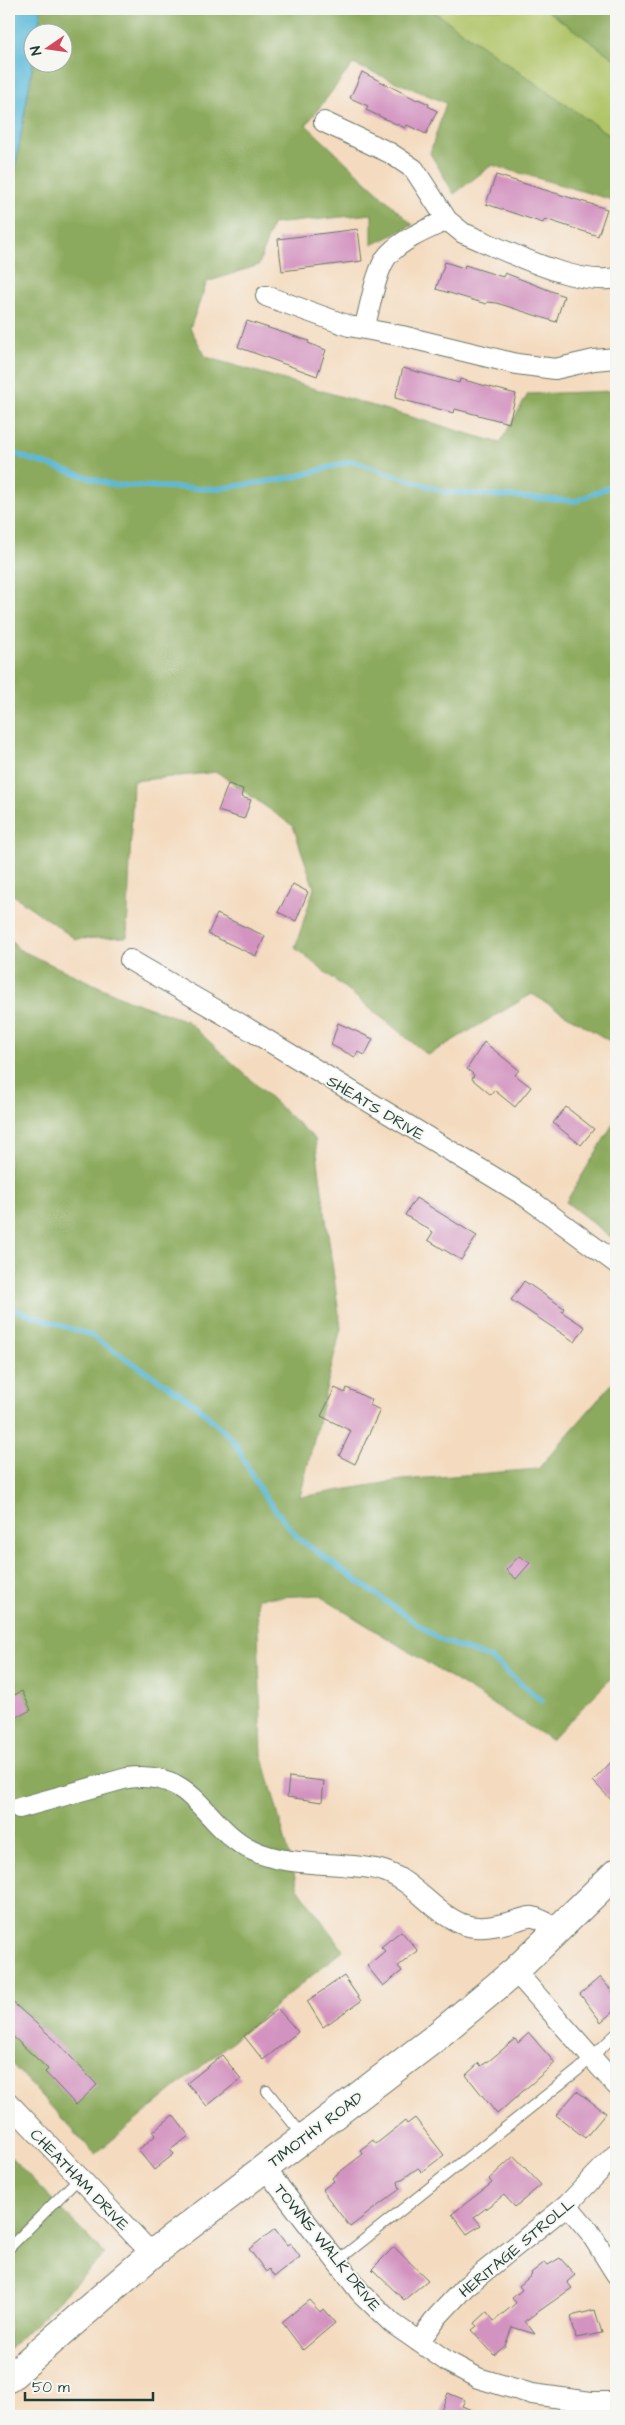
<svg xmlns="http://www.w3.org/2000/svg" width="625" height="2425" font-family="'Architects Daughter',sans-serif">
	<rect width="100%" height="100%" fill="#f6f6f2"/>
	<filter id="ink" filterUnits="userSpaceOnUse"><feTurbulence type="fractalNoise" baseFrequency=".02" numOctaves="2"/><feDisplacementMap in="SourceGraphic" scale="10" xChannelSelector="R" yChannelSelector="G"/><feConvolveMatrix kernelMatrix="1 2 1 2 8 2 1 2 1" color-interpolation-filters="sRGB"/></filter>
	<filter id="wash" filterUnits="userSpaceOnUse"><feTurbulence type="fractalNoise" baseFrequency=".0096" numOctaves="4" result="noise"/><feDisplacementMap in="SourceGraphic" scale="20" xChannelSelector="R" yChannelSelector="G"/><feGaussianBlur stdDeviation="1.12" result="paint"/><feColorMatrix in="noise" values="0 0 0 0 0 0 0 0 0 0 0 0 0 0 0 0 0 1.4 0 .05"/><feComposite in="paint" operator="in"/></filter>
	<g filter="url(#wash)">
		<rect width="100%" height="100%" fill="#f4dbbf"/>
		<path fill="#b1c569" stroke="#68814e" d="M430 9H545L616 60V140Z"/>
		<path fill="#8caa5d" stroke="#567448" d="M41 9H430L616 140V201L492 165 454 194 430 153 446 103 353 64 306 125 413 225 372 245V214L272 224 259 265 207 282 190 328 206 357 500 443 528 394 616 391V1045L532 994 428 1055 295 948 314 888 293 826 217 772 133 781 127 937 75 939 9 892V205L33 63 62 62V32H38Z
			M545 9H616V60Z
			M9 936 18 949 128 1000 187 1021 315 1139 341 1328 300 1497 402 1480 538 1469 616 1379V1673L551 1740 318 1595 257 1598 262 1754 298 1888 343 1950 95 2154 9 2061Z
			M616 1119V1241L566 1202Z
			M9 2155 105 2254 9 2350Z"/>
		<path fill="#5cbada" stroke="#3e7c87" d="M9 9H41L38 32H32L33 63 9 205Z"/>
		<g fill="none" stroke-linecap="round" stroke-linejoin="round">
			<path stroke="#5cbada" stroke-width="5" d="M9 450 23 457 113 485 215 489 291 478 352 461 445 492 576 501 616 484
				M9 1308 90 1335 194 1403 233 1440 262 1493 299 1539 440 1640 490 1658 542 1701"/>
		</g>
		<g id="blocks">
			<path fill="#d393c0" d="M362 72 417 100 418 99 429 104 428 106 437 111 426 134 407 125 405 128 366 110 368 106 350 98Z
				M496 175 607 209 598 236 545 219 543 223 486 204Z
				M358 229 362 261 282 271 278 239Z
				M445 262 464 268 465 265 503 277 505 273 564 296 556 322 497 303 487 302 486 304 436 289Z
				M247 321 309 341 308 343 326 350 317 376 238 347Z
				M403 368 459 383 460 379 516 394 509 423 455 409 454 413 395 398Z
				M228 784 243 789 241 797 251 800 244 819 218 811Z
				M293 884 308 892 296 921 278 912Z
				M217 914 265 936 256 956 208 934Z
				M338 1023 373 1039 365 1055 358 1052 355 1057 331 1045Z
				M484 1042 519 1070 515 1075 531 1087 515 1107 494 1090 491 1095 472 1079 474 1075 467 1069Z
				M566 1107 594 1129 581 1145 553 1123Z
				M416 1198 477 1236 461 1260 428 1240 433 1232 405 1215Z
				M524 1281 564 1308 562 1312 585 1327 575 1342 511 1300Z
				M335 1388 345 1393 347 1388 372 1400 370 1405 380 1410 355 1464 339 1456 351 1431 321 1416Z
				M519 1556 530 1563 516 1579 506 1570Z
				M22 1691 31 1710 9 1721V1698Z
				M616 1757V1805L593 1781Z
				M289 1777 324 1781 322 1802 287 1797Z
				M401 1931 418 1951 398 1966 402 1971 383 1986 367 1966 385 1951 381 1947Z
				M344 1976 361 2001 323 2027 307 2001Z
				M600 1977 616 1996V2009L601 2022 580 1994Z
				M9 1999 57 2042 97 2085 76 2105 45 2072 48 2069 9 2033Z
				M278 2009 298 2032 263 2060 244 2036Z
				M529 2033 555 2063 497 2114 466 2075 479 2063 481 2066 490 2060 515 2039 518 2043Z
				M222 2055 241 2079 207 2106 187 2083Z
				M577 2091 606 2113 585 2138 556 2115Z
				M173 2115 189 2136 170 2150 174 2154 154 2170 138 2150 155 2136 153 2132Z
				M415 2118 444 2155 422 2172 418 2168 398 2182 400 2189 350 2227 322 2190 334 2181 332 2178 363 2154 360 2150 373 2140 376 2144 405 2121 407 2124Z
				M514 2156 541 2185 515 2207 504 2195 474 2217 481 2225 467 2234 452 2214 492 2183 489 2179Z
				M275 2229 287 2245 290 2243 300 2257 274 2277 269 2269 266 2272 249 2249Z
				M394 2247 428 2280 404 2300 372 2269Z
				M560 2258 575 2275 567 2282 572 2288 525 2321 535 2334 512 2327 505 2346 494 2355 472 2330 477 2326 475 2323 487 2312 494 2321 516 2303 512 2298 522 2290 519 2286 532 2275 531 2273 545 2262 548 2265Z
				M309 2300 320 2312 323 2309 335 2323 303 2350 282 2322Z
				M595 2310 602 2333 576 2338 571 2316Z
				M448 2393 465 2400 462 2406 486 2416H439Z"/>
		</g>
	</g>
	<g filter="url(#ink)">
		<use href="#blocks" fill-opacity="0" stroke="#6a7465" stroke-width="1"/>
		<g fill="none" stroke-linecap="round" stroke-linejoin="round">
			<g stroke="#6a7465" stroke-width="12">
				<path id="service" d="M267 2091 304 2137
					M9 2248 79 2178
					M336 2262 578 2070 616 2034"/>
			</g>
			<g stroke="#6a7465" stroke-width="22">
				<path id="minor" d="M324 122 390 153 414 169 447 220 463 233C503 249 576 287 616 278
					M266 296 349 326 402 336 517 364 555 369 594 360 616 358
					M364 329C370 309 376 266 390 253 405 238 428 229 447 220
					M130 960 237 1022 525 1196 616 1263
					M19 1808 127 1778C196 1768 203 1827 252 1850 289 1868 340 1861 380 1870 412 1878 432 1912 462 1924 480 1931 500 1925 518 1920 522 1919 528 1916 533 1917 542 1919 552 1926 560 1930
					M515 1971 616 2085
					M9 2103 152 2254
					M264 2167 360 2292 392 2323 448 2362 478 2378 532 2394 591 2402H616
					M567 2205 589 2231 616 2274
					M419 2342 437 2317 465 2287 567 2205 616 2154"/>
			</g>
			<g stroke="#6a7465" stroke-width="30">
				<path id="secondary" d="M9 2378 152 2254 431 2041 515 1971 616 1873"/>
			</g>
			<use href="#service" stroke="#fff" stroke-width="10"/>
			<use href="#minor" stroke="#fff" stroke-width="20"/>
			<use href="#secondary" stroke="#fff" stroke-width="28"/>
		</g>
	</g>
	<g text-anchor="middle" stroke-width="4" stroke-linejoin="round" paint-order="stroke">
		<g font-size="16" fill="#1f3d34" stroke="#f6f6f2">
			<text transform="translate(376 1107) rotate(31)" y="6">SHEATS DRIVE</text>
			<text transform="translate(315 2129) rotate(-37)" y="6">TIMOTHY ROAD</text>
			<text transform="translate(80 2179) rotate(46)" y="6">CHEATHAM DRIVE</text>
			<text transform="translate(328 2247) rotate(51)" y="6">TOWNS WALK DRIVE</text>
			<text transform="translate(516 2247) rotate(-40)" y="6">HERITAGE STROLL</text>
		</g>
	</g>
	<rect width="625" height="2425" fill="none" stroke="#f6f6f2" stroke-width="30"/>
	<g transform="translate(48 48) rotate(257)"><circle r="24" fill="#f6f6f2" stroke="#a0aca6"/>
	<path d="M0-4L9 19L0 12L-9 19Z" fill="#d1495b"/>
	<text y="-8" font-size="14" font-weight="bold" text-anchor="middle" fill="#1f3d34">N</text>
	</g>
	<path d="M25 2392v8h128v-8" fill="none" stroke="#1f3d34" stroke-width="2.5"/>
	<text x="32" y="2392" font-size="15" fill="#1f3d34" stroke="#f6f6f2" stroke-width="4" paint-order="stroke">50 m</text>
</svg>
